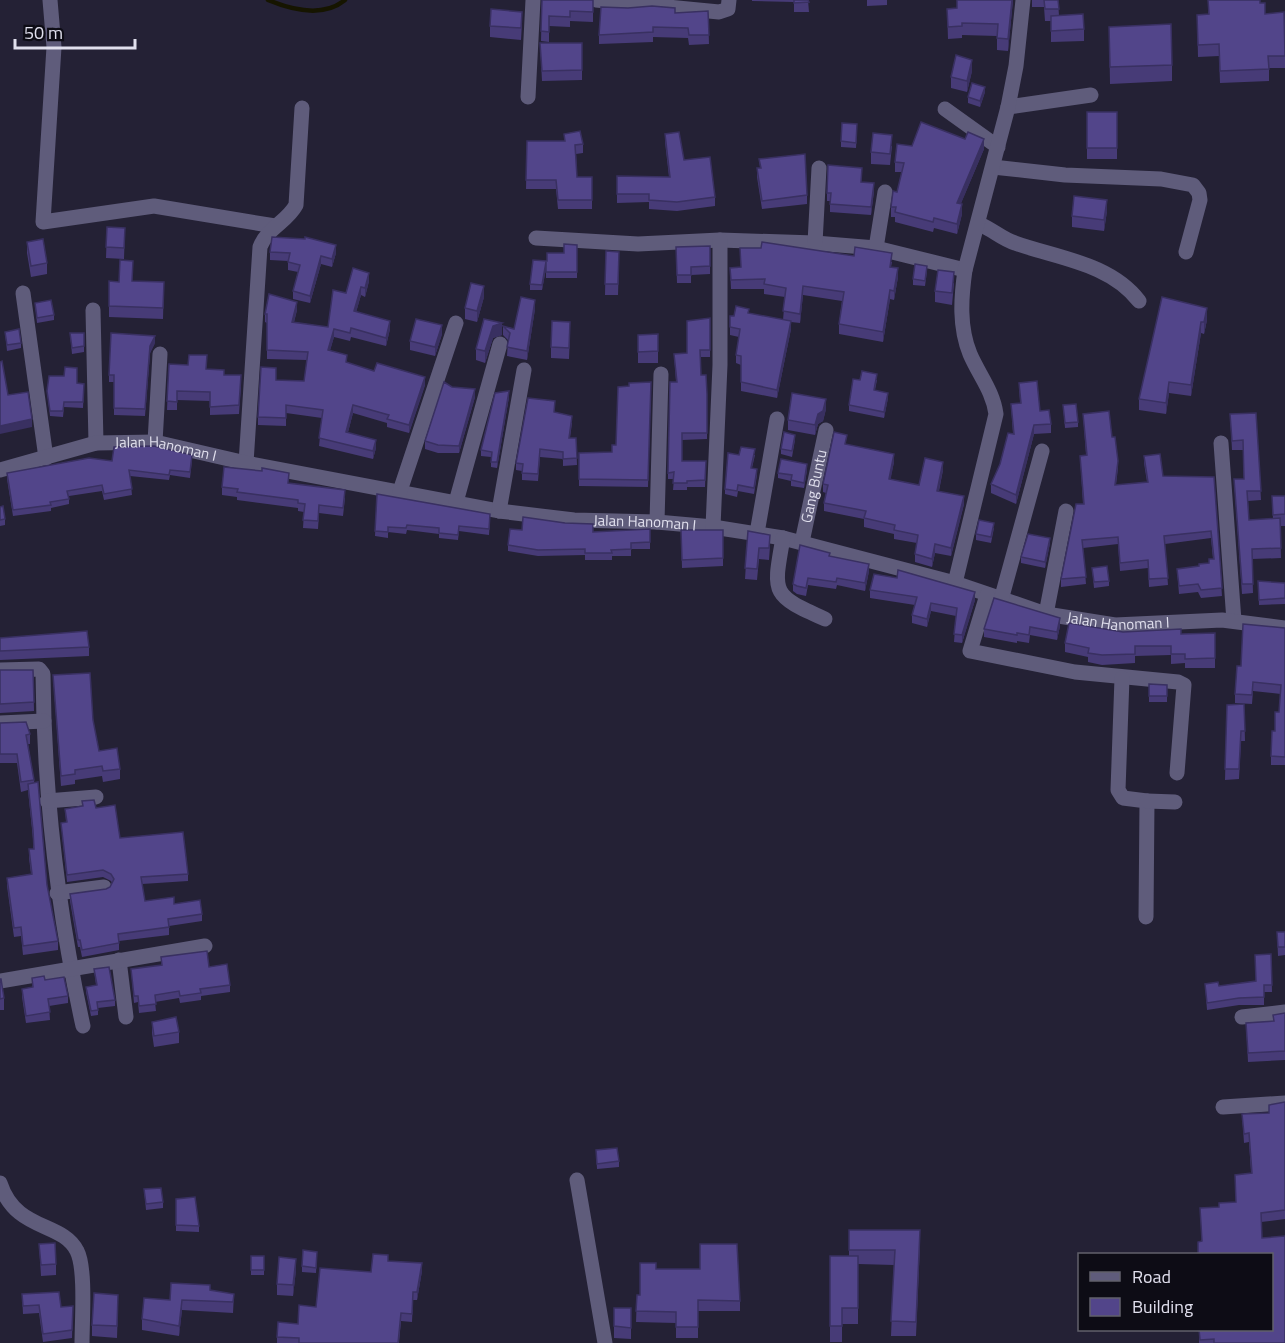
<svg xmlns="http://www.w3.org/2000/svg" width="1285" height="1343" font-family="'Titillium Web',sans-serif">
	<rect width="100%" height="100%" fill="#242135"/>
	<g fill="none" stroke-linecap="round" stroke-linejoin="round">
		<path stroke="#161500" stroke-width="4.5" d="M268 0C292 10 323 18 345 0"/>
		<g stroke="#5f5c7b" stroke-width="15">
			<path d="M50 0 54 47 43 222 154 206 275 226"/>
			<path d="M596 0 719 12 728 9 729 0"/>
			<path d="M528 97 533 0"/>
			<path d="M1008 107 1091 95"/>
			<path d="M945 109 998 147"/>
			<path d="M993 167 1065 175 1161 179 1193 185 1199 193 1200 200 1186 252"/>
			<path d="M979 224C992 229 1002 239 1015 243 1057 258 1110 263 1139 301"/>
			<path d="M536 238 638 244 720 240 815 243 876 248 965 270"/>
			<path d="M815 243 819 168"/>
			<path d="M876 248 885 192"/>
			<path d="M23 293 46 458"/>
			<path d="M93 310 96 443"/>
			<path d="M155 442 160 354"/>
			<path d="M1221 443 1234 621"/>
			<path d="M246 463 260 247C267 228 287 222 296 205L302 108"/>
			<path id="s1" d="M0 470 96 443 155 442 246 463 499 511 574 520 657 522 713 527 783 538 955 583 1046 614 1115 625 1222 620 1285 628"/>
			<path d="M400 491 456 323"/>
			<path d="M456 502 500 344"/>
			<path d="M499 511 524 370"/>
			<path d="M657 522 661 374"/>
			<path d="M713 527 720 365V240"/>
			<path d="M757 533 777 419"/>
			<path d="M783 538C773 594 771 595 825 619"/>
			<path id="s2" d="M802 542 826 430"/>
			<path d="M955 583 996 414C993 391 979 375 970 354 959 327 961 298 965 270L1008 107 1016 66 1023 0"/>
			<path d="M987 595 970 651 1075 672 1178 682 1184 685 1177 773"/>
			<path d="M1001 600 1042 451"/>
			<path d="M1046 614 1066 511"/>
			<path d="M0 670 39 669 43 674C44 795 57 908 83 1026"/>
			<path d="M1122 678 1118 790 1123 798 1147 801 1146 917"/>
			<path d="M0 723 44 721"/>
			<path d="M47 801 96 797"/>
			<path d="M1147 801 1175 802"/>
			<path d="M57 893 104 887"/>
			<path d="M119 960 126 1017"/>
			<path d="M0 981 205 946"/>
			<path d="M1242 1017 1285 1012"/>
			<path d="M1223 1107 1285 1103"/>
			<path d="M577 1180 605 1343"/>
			<path d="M0 1183C16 1232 62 1221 77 1251 86 1268 82 1322 82 1343"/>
		</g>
	</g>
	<path fill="#473b77" d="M542 0 593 9V22L570 21V27L549 26V42L541 41Z
		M752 0H808L809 12H794V2L752 1Z
		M867 0H887V5L867 6Z
		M957 0H1013L1008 51 997 50V36L962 35V38L948 39 947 9 957 8Z
		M1032 0H1058L1059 16 1084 29V41L1051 42V21H1045L1044 7H1032Z
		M1208 0H1260V3L1265 14 1285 29V68H1269V81L1220 83 1219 56 1198 57 1197 15 1208 14Z
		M708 11 709 44 689 45 688 38 653 37V42L599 44V35L675 13Z
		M522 23 521 40 490 37V26Z
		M1109 27 1172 65V81L1110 84Z
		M540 43H582V80L542 81Z
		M972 71 967 92 951 88V77Z
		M985 92 980 107 968 103V97Z
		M1087 112H1117V159H1087Z
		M857 130 856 148 841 147V141Z
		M564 134 583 144V153L576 154 577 177H592V209H558L556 189H526L527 141H564Z
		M665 134 684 160 715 197V206L677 211 649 209V202L617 203V176L669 177 665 142Z
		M892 146 890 165 871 164V152Z
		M912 146 984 149 961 203 962 214 957 234 934 228 933 232 895 222V217H891V207L897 192 902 172H895V162Z
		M759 159 807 195V204L762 209 757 177V168H760Z
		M861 182 874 191 871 215 830 212V201H827V193Z
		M1107 211 1104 231 1072 227V216Z
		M107 227 125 228 124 259 106 258Z
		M27 242 47 263V274L31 277 27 253Z
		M577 245V278H546V269L542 290H530V284L547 261 564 253Z
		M710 246V274L691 275V283H677L676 247Z
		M606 251 619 263 618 295H605Z
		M270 252 336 253 332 267 321 264 310 303 293 299V291L298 272 288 270V261L270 260Z
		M892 262 891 267 898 277 894 300 890 299 883 342 839 334V324L842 301 803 295 800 323 791 322V329L777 398 741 391V365L736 363V355L739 337 730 335V316L749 313 783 320 785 297 764 294V289H731L730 268Z
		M927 271 925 286 913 285V279Z
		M132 281 164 282 163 319 109 317V306L119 282Z
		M369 281 365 297 361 295 356 312 390 329 386 346 351 337 350 341 334 337 330 350 347 363 425 385 409 433 387 427V423L353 413 348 432 376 448 373 459 319 446 322 418 286 413V426L258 425V417L276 380 304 381 307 360 267 359V323L265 322V314L297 310 294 322 328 327 346 293Z
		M954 283 952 305 935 302V291Z
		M484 297 477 322 465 319V308Z
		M1162 297 1207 320 1204 334 1201 333 1191 396 1169 393 1166 414 1139 410V399Z
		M35 303 54 315V320L37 323Z
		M535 309 527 360 507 356 508 340 503 335V326L514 329Z
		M710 318V357H700L701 375 707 394V439L682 440V461H706L705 487H687V490H673L674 479H668V473L676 382 674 354 687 353Z
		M484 319 502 335 493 338 485 363 476 360V349Z
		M5 332 21 343V348L7 351Z
		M70 333H84V352L72 354Z
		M570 333 569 359 551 358V347Z
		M442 334 435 356 410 350V341Z
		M658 334V363H638V335Z
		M155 343 150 353 145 416 114 415V382H109V375Z
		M169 364 206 369 224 375 241 384 239 414 210 415V401L177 400V410H167Z
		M860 380H877L875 390 888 398 884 418 849 411V405Z
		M651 382 648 487 579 486V453L612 452 616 445 629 386Z
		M77 383 84 384 83 408 64 407 63 417 50 416 47 391Z
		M1019 383 1051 424V433L1034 434 1016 504 991 493V484L1013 434 1011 404 1020 403Z
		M452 387 475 397 459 453H438L425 449V441Z
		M509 397 497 468 491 467V457L481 456V450Z
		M1063 405 1078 422V427L1065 428Z
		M826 409 823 421 818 424 815 435 788 430V420Z
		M554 412 572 423 570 438H576L577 465 563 466V459L540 457 538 481 522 480V471L516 470V463Z
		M1256 413 1261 500 1248 501 1249 520 1273 519 1272 496H1285V526H1280L1281 558 1252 559 1253 593 1242 594 1234 479H1244L1243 450H1232L1230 414Z
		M1083 414 1112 437 1118 468 1116 485 1147 482 1144 463V456L1163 476 1214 477 1222 596 1201 598 1198 592 1179 594 1177 569 1199 566 1209 563 1213 559 1211 538 1165 544 1168 585 1149 587 1148 568 1120 571 1118 544 1083 548 1086 584 1061 587V579L1083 504 1080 456 1086 455Z
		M795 440 792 457 781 454V449Z
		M847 444 894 462 890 480 919 485 943 470 939 491 964 504 951 556 935 553 932 567 915 562V554L917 543 894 539V534L864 527V519L824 511V503L826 493 823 492V484Z
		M739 455H755L752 468 757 475 754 494 738 491 737 497 725 494V489Z
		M192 460 190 478 170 475 169 480 130 476 132 495 104 500 102 491 69 496V504L51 508V511L13 516 7 479V473L112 461Z
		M807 470 804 488 791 486V481L778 478V473Z
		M288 483 345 498 343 516 319 513 318 529 303 528 304 512 298 511V508L237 500V497L222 495V487Z
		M377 494 490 519 489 535 459 531 458 540 439 538V534L407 530 406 534 388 532V538L375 536Z
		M0 507 5 519V525L0 526Z
		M994 528 991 543 976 540V534Z
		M650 529V549H631V556H612V560H585V555L538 556 508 551V545L522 530 593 532Z
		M681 530H723V566L682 568Z
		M748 531 770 546 769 560 759 559 757 580 745 579Z
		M1050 543 1045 568 1021 563V557Z
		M830 556 869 571 865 591 837 585 836 589 808 585 806 596 797 594 793 591V584Z
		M1092 568 1109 581V586L1094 588Z
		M1258 581 1285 583V604L1259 605Z
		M870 590 975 600 962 643 954 642 956 616 931 611 927 627 912 623V615L915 605 870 598Z
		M994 598 1060 626 1057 640 1030 635 1029 643 1017 641V643L984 637V629Z
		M1285 628V765H1271V756L1279 712 1281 694 1253 691 1252 704 1235 703V694L1241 666Z
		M1123 632 1181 634 1215 633V668H1185V663L1171 664V655L1135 656V663L1102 665 1088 662V657L1065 652V643Z
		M0 638 89 647V656L0 660Z
		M0 670H33L34 711 0 713Z
		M53 675 93 720 99 751 120 769V779L103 782 102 776 75 780V784L61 786Z
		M1149 684 1167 685V702H1149Z
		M1244 704 1245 741H1241L1239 779 1225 780 1227 705Z
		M0 723 30 734V744H28L34 780 47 885 58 941V950L23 955 21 936 14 937 7 886V878L31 874 29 858V849H33V839L28 790 21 792 17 763H0Z
		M82 801 96 808 120 838 188 874V881L142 884 145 901 174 904 202 914V921L169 926V935L119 941V950L82 957 80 947H78L70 901V894L106 889 110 887 112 883 111 881 103 877 67 882 61 823 66 822 65 809 82 806Z
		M1277 932H1285V955L1278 956Z
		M1271 954 1272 992H1264V1005H1239L1207 1010 1205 984 1219 986 1255 981Z
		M161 957 209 967 230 985V992L201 996V1000L180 1003 179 998 155 1002 156 1011 139 1013 138 1002 134 1003 131 969 161 965Z
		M94 969 115 1000V1006L98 1008V1015L91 1016 86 992V987L96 985Z
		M32 978 45 980 68 996V1003L49 1006 50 1020 26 1023 22 997V989L32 987Z
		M0 979 4 998V1010H0Z
		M1285 1013V1060L1248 1062 1246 1023 1273 1021Z
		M152 1022 179 1032V1043L154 1047 152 1033Z
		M1285 1102V1219L1261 1222 1262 1238 1285 1343H1199V1329H1272L1201 1241 1219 1207 1236 1202 1251 1173 1249 1142 1244 1143 1242 1114 1269 1113V1105Z
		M596 1150 619 1161V1167L597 1169Z
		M144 1189 163 1202V1208L146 1210Z
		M176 1199 199 1226V1232L176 1231Z
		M849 1230 920 1244 916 1336H891L894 1265 858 1264V1324H842V1342H830V1256H849Z
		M39 1244 56 1264V1275L41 1276Z
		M317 1252 316 1273 302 1272V1266Z
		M251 1256H264V1275H251Z
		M388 1261 422 1271 417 1300H413L412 1322 401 1321 399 1343H277V1337L298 1324Z
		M656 1269 740 1301V1311H698V1338H676V1323L636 1322 637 1295H640Z
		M296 1270 293 1296 277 1295V1284Z
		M210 1290 234 1294 233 1313 182 1310 179 1336 142 1330V1319L170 1300Z
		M22 1294 61 1307 73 1306 72 1338 43 1342 39 1313 23 1314Z
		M118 1306 117 1338 92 1336V1325Z
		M614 1308H631V1339L614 1338Z"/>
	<path fill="#393061" d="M1012 0H1013L1008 51V39Z
		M972 60V71L967 92V81Z
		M985 87V92L980 107V101Z
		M984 139V149L957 213V203Z
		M874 183V191L871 215V207Z
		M1107 200V211L1104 231V220Z
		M962 204V214L957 234V224Z
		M336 245V253L332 267V259Z
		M321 256V264L310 303V296Z
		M546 262V268L542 290V285Z
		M898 268V277L894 300V291Z
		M369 273V281L365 297V288Z
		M484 286V297L477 322V311Z
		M803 286V295L800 323V314Z
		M361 287V295L354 320V311Z
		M890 290V299L883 342V332Z
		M535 300V309L527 360V351Z
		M297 302V310L292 330V322Z
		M1207 308V320L1204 334V322Z
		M390 321V329L386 346V338Z
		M791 321V329L777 398V390Z
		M1201 322V333L1191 396V385Z
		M502 323V335L493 338 485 363V351L493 326Z
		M442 325V334L435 356V347Z
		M334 329V337L328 358V350Z
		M155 336V343L150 353 145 416 150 346Z
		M425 377V385L409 433V425Z
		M1169 382V393L1166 414V403Z
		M475 389V397L459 453V446Z
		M509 391V397L497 468V462Z
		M888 393V398L884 418V412Z
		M826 399V409L823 421 818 424 815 435V425L818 414Z
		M353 405V413L346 440V432Z
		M32 419V427L0 434V426Z
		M1034 425V434L1016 504V495Z
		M376 440V448L373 459V451Z
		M894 454V462L889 488V479Z
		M943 462V470L937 499V491Z
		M807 464V470L804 488V483Z
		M964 496V504L951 556V548Z
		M1050 538V543L1045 568V562Z
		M935 544V553L932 567V559Z
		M869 564V571L865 591V583Z
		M975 592V600L962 643V635Z
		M931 603V611L927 627V619Z
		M1060 618V626L1057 640V632Z
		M296 1259V1270L293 1296V1285Z
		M422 1263V1271L417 1300V1292Z
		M182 1300V1310L179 1336V1326Z"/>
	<path fill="#52458a" stroke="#393061" stroke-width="1.5" d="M542 0H593V12L570 11V17L549 16V32L541 31Z
		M794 0H808L809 2 794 3Z
		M957 0H1012L1008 39 997 38 998 24 962 23V26L948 27 947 9 957 8Z
		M1044 0H1058L1059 9H1045Z
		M1208 0H1260V3H1265V14L1284 12 1285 56H1268L1269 69 1220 71 1219 44 1198 45 1197 15 1209 14Z
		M652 6 675 8V13L708 11 709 35H689L688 28 653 27V32L599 35 601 7 628 8Z
		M491 9 522 12 521 28 490 26Z
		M1083 14 1084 29 1051 31V16Z
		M1171 24 1172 65 1110 67 1109 27Z
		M540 43H582V70L542 71Z
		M956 55 972 60 967 81 951 77Z
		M972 83 985 87 980 101 968 97Z
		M1087 112H1117V148H1087Z
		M921 122 965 139 968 132 984 139 957 203 962 204 957 224 934 218 933 222 895 212 896 207H891L893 191 897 192 904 163 895 162 897 144 912 146Z
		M842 123 857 124 856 143 841 141Z
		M580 131 583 144 575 145 577 177H592V200H558L556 180H526L527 141H565L564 134Z
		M679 132 684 160 710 157 715 197 677 202 649 200V194H617V176L670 177 665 134Z
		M873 133 892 135 890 154 871 152Z
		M805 154 807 195 762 201 757 168H761L759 159Z
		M828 165 862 168 861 182 874 183 871 207 830 204 831 193H827Z
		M1074 196 1107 200 1104 220 1072 216Z
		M107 227 125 228 124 248 106 247Z
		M272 237 305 239V237L336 245 332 259 321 256 310 296 293 291 300 265 288 262 290 253 270 252Z
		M43 239 47 263 31 266 27 242Z
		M762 242 854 256 855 247 892 253 890 267 898 268 894 291 890 290 883 332 839 324 844 292 803 286 800 314 783 311 786 288 764 284 765 279 731 280 730 268 741 267 740 248H761Z
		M564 244 577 245V272H546V262L542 285 530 284 533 260 547 261V253H564Z
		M710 246V266L691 267V275H677L676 247Z
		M606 251 619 252 618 284H605Z
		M120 260 133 261 132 281 164 282 163 308 109 306V281L119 282Z
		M915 264 927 266 925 281 913 279Z
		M353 268 369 273 365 288 361 287 354 311 390 321 386 338 351 328 350 333 334 329 328 350 347 355 346 362 374 371 377 363 425 377 409 425 387 419 389 415 353 405 346 432 376 440 373 451 319 438 323 410 286 405V418L258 417 261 367 276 368V380L304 381 308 352 267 350V314H265L269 294 297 302 292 322 328 327 333 290 346 293Z
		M938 270 954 272 952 293 935 291Z
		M471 283 484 286 477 311 465 308Z
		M521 297 535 300 527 351 507 347 510 333 503 326 514 329Z
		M1162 297 1207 308 1204 322H1201L1191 385 1169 382 1166 403 1139 399Z
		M51 300 54 315 37 318 35 303Z
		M736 306 749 309 748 313 791 321 777 390 741 382V356L736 355 740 329 730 327V316H734Z
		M710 318V350H700L701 375H706L707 394V433H682V461H706L705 480 687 481V483H673L674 472 668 473 670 382H677L674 354 687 353V321Z
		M416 319 442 325 435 347 410 341Z
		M484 319 502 323 493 326 485 351 476 349Z
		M552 321 570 322 569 348 551 347Z
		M19 329 21 343 7 345 5 332Z
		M70 333H84V346L72 348Z
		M111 333 155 336 150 346 145 409 114 408V375H109Z
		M658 334V351L638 352V335Z
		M189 355H207L206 369 224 370V375H241L239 405 210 407V392L177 391V402L167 401 169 364 188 365Z
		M2 361 8 395 28 392 32 419 0 426V362Z
		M65 367 77 368V383L84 384 83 402H64L63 411H50L47 391 49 376H64Z
		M862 371 877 374 874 390 888 393 884 412 849 405 853 379 860 380Z
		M1037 381 1040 411 1049 410 1051 424 1034 425 1016 495 991 484 1000 464 1008 433 1014 434 1011 404 1021 403 1019 383Z
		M444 382 452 387 475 389 459 446 438 445 425 441Z
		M651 382 648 480 579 479V453L612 452V445H616L618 387 629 386V383Z
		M509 391 497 462H491L492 452 481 450 495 393Z
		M792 393 826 399 823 411 818 414 815 425 788 420Z
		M528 398 555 401 554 412 572 416 569 438H576L577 458 563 459V452L540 449 538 474 522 473 523 464 516 463Z
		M1076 404 1078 422 1065 423 1063 405Z
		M1109 411 1112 437H1115L1118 461 1115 485 1148 482 1144 456 1160 454 1163 476 1214 477 1222 588 1201 590 1198 584 1179 586 1177 569 1199 566V564L1209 563V559H1214L1211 531 1164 536 1168 578 1149 579 1148 560 1120 563 1118 537 1082 540 1086 577 1061 579 1076 504H1084L1080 456 1087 455 1083 414Z
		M1256 413 1261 491H1247L1249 520 1280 518 1281 548 1252 549 1253 584H1242L1234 479H1244L1243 440 1232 441 1230 414Z
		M784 432 795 435 792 451 781 449Z
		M834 432 847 435 845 444 894 454 889 479 919 485 925 458 943 462 937 491 964 496 951 548 935 544 932 559 915 554 918 535 894 530 895 525 864 518 866 511 824 503 828 485 823 484Z
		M154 446 192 455 190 472 170 470 169 475 129 470 132 489 104 494 102 485 67 491 69 499 50 502 51 505 13 510 7 473 89 458 112 461 114 447Z
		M741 447 755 449 751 468 757 469 754 488 738 485 737 491 725 489 728 453 739 455Z
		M781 459 807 464 804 483 791 480 792 475 778 473Z
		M224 467 262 471V468L289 473 288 483 345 490 343 508 319 505 318 521 303 520 305 504 298 503V500L237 492 238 489 222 487Z
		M377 494 490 514 489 529 459 526 458 535 439 533V528L407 525 406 528 388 527V532L375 531Z
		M1272 496H1285V514L1273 515Z
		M3 506 5 519 0 520V507Z
		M523 517 565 523 593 524V532L650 529V542L631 543V549L611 550 612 553H585V549L538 550 508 545 510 529 522 530Z
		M979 520 994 523 991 537 976 534Z
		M681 530H723V558L682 560Z
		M748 531 770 535 769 548H759L757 569 745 568Z
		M1028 534 1050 538 1045 562 1021 557Z
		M800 545 830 553 829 556 869 564 865 583 837 578 836 582 808 578 806 588 797 586 793 584Z
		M1107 566 1109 581 1094 582 1092 568Z
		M898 570 975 592 962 635 954 634 957 608 931 603 927 619 912 615 917 597 870 590 874 574 897 578Z
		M1258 581 1285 583V598L1259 600Z
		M994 598 1060 618 1057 632 1030 627 1029 635 1017 633V635L984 629Z
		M1069 623 1123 632 1181 629V634L1215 633V658L1185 659V654H1171V646H1135V654L1102 655 1088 653 1089 648 1065 643Z
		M1243 624 1285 628V757L1271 756 1272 731H1275V712H1279L1281 685 1253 682 1252 695 1235 694 1237 666H1241Z
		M87 631 89 647 0 651V638Z
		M0 670H33L34 702 0 704Z
		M90 673 93 720 99 751 117 748 120 769 103 771 102 766 75 770V774L61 776 53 675Z
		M1149 684 1167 685V696H1149Z
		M1244 704 1245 731H1241L1239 769H1225L1227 705Z
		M26 722 30 734 26 735 34 780 21 782 17 754H0V723Z
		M38 782 47 885 58 941 23 946 21 927 14 928 7 878 32 874 29 849H34L33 830 28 784Z
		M94 800 96 808 115 805 120 838 183 832 188 874 141 877 145 901 174 897V904L200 900 202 914 168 919 169 927 118 934 119 943 82 950 80 940H78L70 894 106 889 110 887 114 879 111 874 103 870 67 875 61 823 67 822 65 809 83 806 82 801Z
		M1277 932H1285V947H1278Z
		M207 951 209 967 227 964 230 985 200 989 201 993 180 996 179 991 155 995 156 1004 139 1006 138 996H134L131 969 162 965 161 957Z
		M1271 954 1272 985H1264V997L1239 998 1207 1003 1205 984 1218 982 1219 986 1256 981 1255 955Z
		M109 967 115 1000 97 1002 98 1010 91 1011 86 987 97 985 94 969Z
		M44 976 45 980 64 977 68 996 48 999 50 1012 26 1016 22 989 33 987 32 978Z
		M0 979H1L4 998 0 999Z
		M1285 1013V1051L1248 1053 1246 1023 1274 1021 1273 1015Z
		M176 1017 179 1032 154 1036 152 1022Z
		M1285 1102V1210L1261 1213 1262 1238 1285 1236V1343H1214V1339L1200 1340 1199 1329H1272V1254H1198V1242L1202 1241 1200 1208 1219 1207V1203L1236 1202 1235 1175 1252 1173 1249 1133 1244 1134 1242 1114 1269 1113V1105Z
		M617 1148 619 1161 597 1164 596 1150Z
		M161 1188 163 1202 146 1204 144 1189Z
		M195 1197 199 1226 176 1225V1199Z
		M849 1230H920L916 1322 891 1321 895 1250H849Z
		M55 1243 56 1264 41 1265 39 1244Z
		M700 1244H737L740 1301 698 1300V1327H676V1312L636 1311 637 1295H640V1263H656V1269H700Z
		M303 1250 317 1252 316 1268 302 1266Z
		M373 1254 388 1255V1261L422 1263 417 1292H413L412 1314 401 1313 398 1343H299V1338L277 1337 278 1322 298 1324 299 1305 316 1307 320 1268 371 1272Z
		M251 1256H264V1270H251Z
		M830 1256H858V1308H842V1326H830Z
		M279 1257 296 1259 293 1285 277 1284Z
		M171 1283 210 1285V1290L234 1294 233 1302 182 1300 179 1326 142 1319 144 1298 170 1300Z
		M59 1292 61 1307 73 1306 72 1330 43 1334 39 1305 23 1306 22 1294Z
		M94 1293 118 1295 117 1326 92 1325Z
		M614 1308H631V1328L614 1326Z"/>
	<g text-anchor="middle" stroke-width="5" stroke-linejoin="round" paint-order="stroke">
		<g font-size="15" fill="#e0dfed" stroke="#0d0c15">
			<text dy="5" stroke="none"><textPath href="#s1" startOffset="170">Jalan Hanoman I</textPath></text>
			<text dy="5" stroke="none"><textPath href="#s2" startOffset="57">Gang Buntu</textPath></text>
			<text dy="5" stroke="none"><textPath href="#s1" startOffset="656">Jalan Hanoman I</textPath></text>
			<text dy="5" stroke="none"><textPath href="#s1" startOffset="1142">Jalan Hanoman I</textPath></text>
		</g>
	</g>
	<rect x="1078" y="1253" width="195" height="78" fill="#0d0c15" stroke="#61606b" stroke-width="1.5"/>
	<rect x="1090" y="1272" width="30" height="9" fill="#5f5c7b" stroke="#61606b" stroke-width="1.5"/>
	<text x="1132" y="1283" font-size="18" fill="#e0dfed">Road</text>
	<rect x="1090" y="1298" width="30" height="18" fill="#52458a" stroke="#61606b" stroke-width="1.5"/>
	<text x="1132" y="1313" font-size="18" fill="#e0dfed">Building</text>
	<path d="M15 39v9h120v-9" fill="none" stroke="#e0dfed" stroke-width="3"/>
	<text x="24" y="39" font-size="18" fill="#e0dfed" stroke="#0d0c15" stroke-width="4.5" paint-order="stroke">50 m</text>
</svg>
